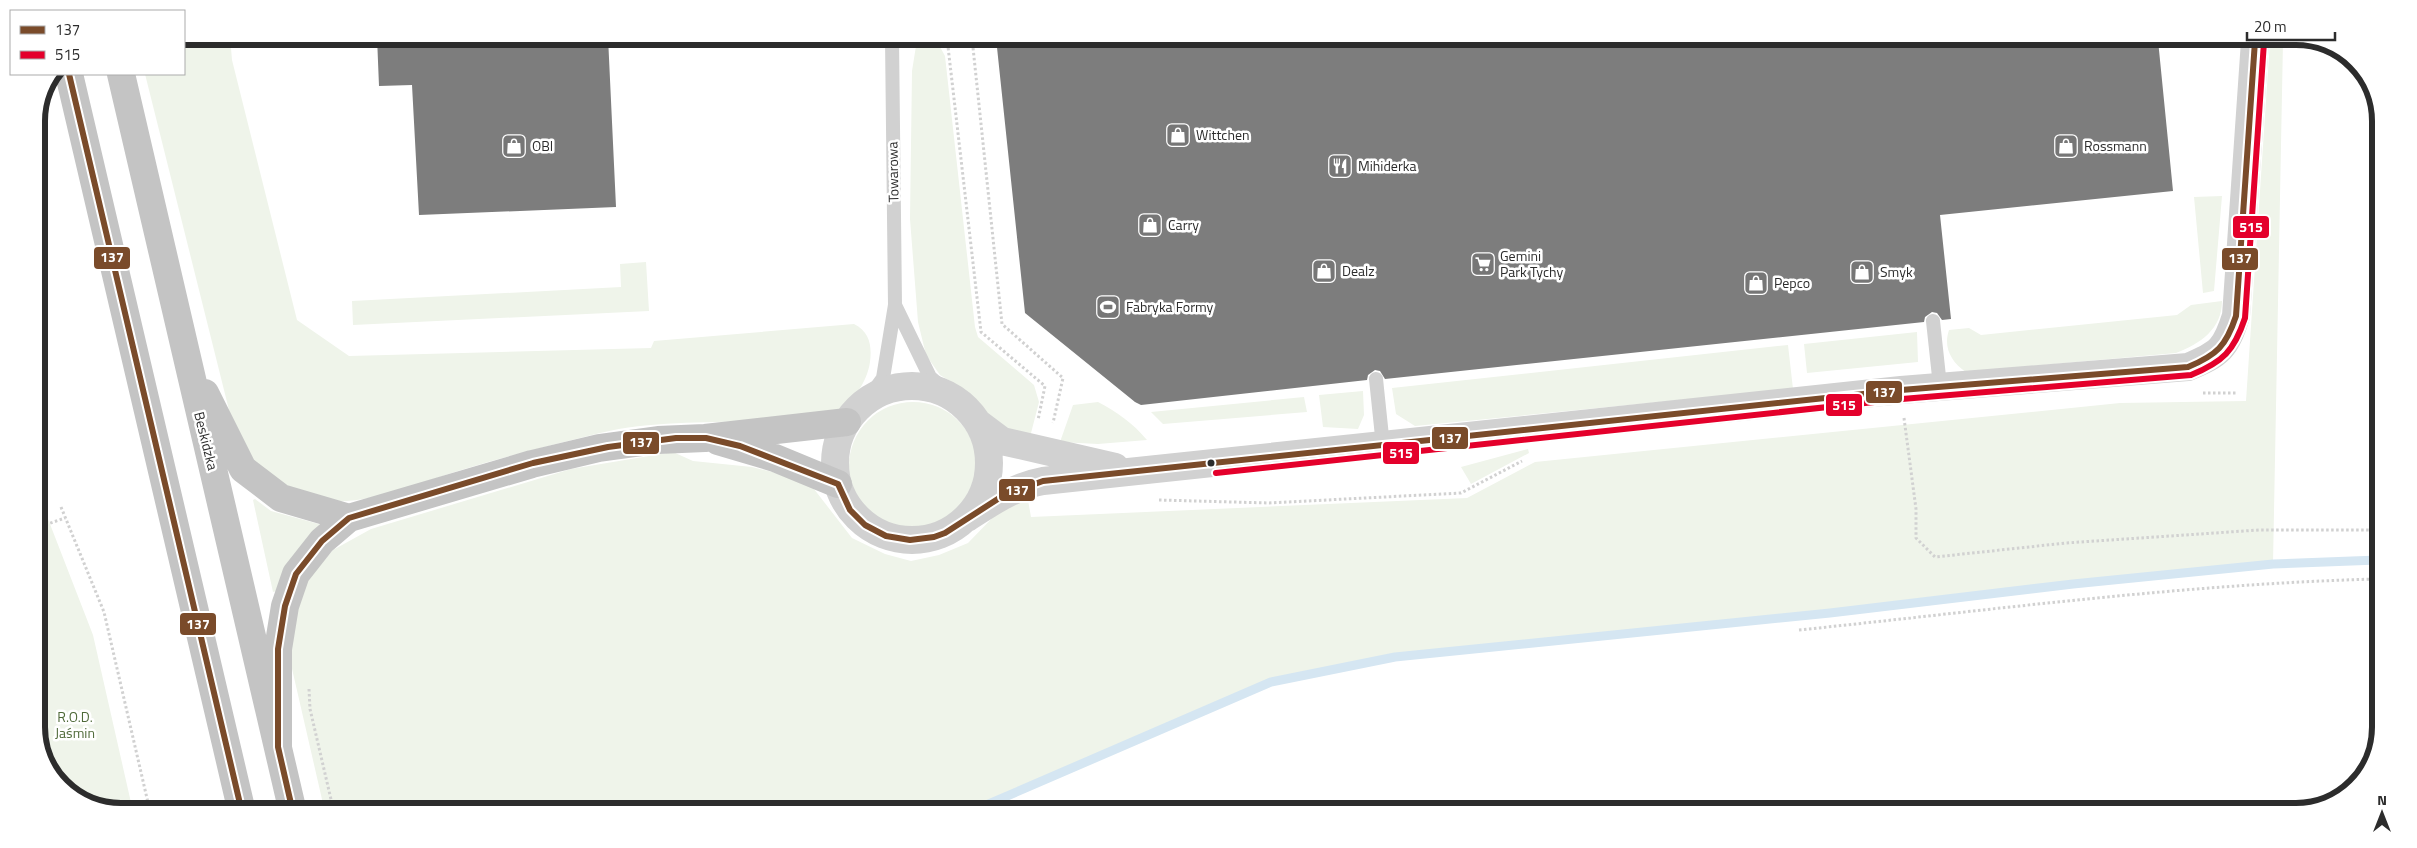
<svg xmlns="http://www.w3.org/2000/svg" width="2417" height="848" font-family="'Titillium Web',sans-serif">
	<rect width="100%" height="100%" fill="#fff"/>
	<path fill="#eff4ea" d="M184 36H230L232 60 297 320 349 356 651 348 654 341 854 324C870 332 872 346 870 362 867 383 852 404 833 412 809 422 779 420 754 421 703 423 650 421 600 433 556 444 511 455 468 468 422 481 370 507 322 500 303 498 271 483 258 468 248 457 241 439 233 426L145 74H184Z
		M2270 41H2283L2273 564 1395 657 1271 682 977 809 324 808 290 660 296 599 313 573 333 550 371 529 571 469 673 452 693 461 752 467 797 478 814 489 852 538 885 554 911 561 939 555 968 543 998 512 1013 504 1028 500 1031 517 1467 498 1535 462 2120 403 2246 401Z
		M934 42 938 43 945 56 975 327 978 337 1034 385 1039 402 1030 437 998 424 963 389 940 375 926 355 918 322 910 219 912 71 916 46Z
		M2222 196 2214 291 2203 293 2194 197Z
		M646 262 649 311 353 325 352 301 621 287 620 264Z
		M2222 301C2222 329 2200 344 2176 353L1966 372C1951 362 1943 347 1949 330L1969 328 1981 335 2177 315 2191 305Z
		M1917 332 1918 362 1807 373 1804 344Z
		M1788 345 1793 389 1415 426 1396 414 1392 388Z
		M1363 391 1364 415 1358 429 1323 427 1319 395Z
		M1304 397 1307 412 1163 424 1151 412Z
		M849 466a64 64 0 1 1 128 0a64 64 0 1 1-128 0Z
		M1098 402C1117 412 1133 423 1147 440L1098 444 1060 442 1073 405Z
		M1528 449 1529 453 1471 484 1461 467Z
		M36 477 43 506 93 635 132 807H94L54 779 36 733Z
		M255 499 271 511 326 526 277 591 273 592 253 500Z"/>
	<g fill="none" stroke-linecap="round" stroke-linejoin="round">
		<path stroke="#d5e6f2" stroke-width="9" d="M977 809 1271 682 1395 657 1830 613 2073 584 2273 564 2378 560"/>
	</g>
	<path fill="#7d7d7d" d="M377 37H608L616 207 419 215 412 85 379 86Z
		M996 38 2158 40 2173 191 1940 215 1951 319 1942 320 1937 313 1932 312 1925 317 1924 322 1385 379 1380 371 1375 370 1368 375 1367 380 1141 405 1135 402 1025 313Z"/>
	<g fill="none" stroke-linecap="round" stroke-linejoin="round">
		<path stroke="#d1d1d1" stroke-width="3" stroke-dasharray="2.5 2.5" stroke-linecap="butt" d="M947 38 981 332 1045 386 1038 420
			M972 38 1002 324 1063 378 1053 423
			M2203 393H2237
			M1904 418 1916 509V538L1935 557 2066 543 2259 530H2378
			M1159 500 1269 503 1461 493 1522 461
			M61 507 104 612 149 807
			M36 528 65 518
			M1799 630C1992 610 2184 584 2377 579
			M309 689 310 709 333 808"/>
		<path stroke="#d1d1d1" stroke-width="14" d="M895 305 930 377 962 404
			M1933 321 1940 386
			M1376 379 1383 446
			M867 400 883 378 895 305 892 38"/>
		<path stroke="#d1d1d1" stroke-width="28" d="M835 463a77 77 0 1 1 154 0a77 77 0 1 1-154 0Z
			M978 423 1002 441 1115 467
			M967 518C990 503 1015 486 1043 481L1901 390 2188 367C2220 354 2226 348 2236 316L2255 41"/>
		<path stroke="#c4c4c4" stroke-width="28" d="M69 74 241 808
			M121 74 292 808
			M205 393 243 469 281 498 349 518
			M718 441 775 458 838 484
			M278 747V649L285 606 296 574 322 541 349 518 532 464 599 448 658 440 705 438 847 422"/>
		<g stroke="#fff" stroke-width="10">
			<path id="bus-1" d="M69 74 241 808
				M838 484 850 510 865 525 886 536 910 540 934 537 945 533 1004 495 1043 481 1901 390 2188 367C2217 355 2226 346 2236 316L2255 41
				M292 808 278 747V649L285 606 296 574 322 541 349 518 533 463 608 447 676 438H706L740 446 838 484"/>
		</g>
		<g stroke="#fff" stroke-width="10">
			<path id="bus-2" d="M1216 473 1902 399 2191 375C2223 362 2234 351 2245 318L2264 42"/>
		</g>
		<use href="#bus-1" stroke="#7a4b2a" stroke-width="6"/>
		<use href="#bus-2" stroke="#e4002b" stroke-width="6"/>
	</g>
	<defs>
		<g id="shop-square" transform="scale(1.25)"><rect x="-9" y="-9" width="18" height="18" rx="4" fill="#767676" stroke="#fff"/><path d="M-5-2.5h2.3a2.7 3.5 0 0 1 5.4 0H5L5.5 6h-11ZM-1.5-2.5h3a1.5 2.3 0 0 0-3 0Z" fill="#fff"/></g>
		<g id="restaurant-square" transform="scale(1.25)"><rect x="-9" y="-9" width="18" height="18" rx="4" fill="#767676" stroke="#fff"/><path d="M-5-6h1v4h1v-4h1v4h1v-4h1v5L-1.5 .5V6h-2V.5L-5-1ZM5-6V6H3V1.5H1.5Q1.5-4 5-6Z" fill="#fff"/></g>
		<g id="supermarket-square" transform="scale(1.25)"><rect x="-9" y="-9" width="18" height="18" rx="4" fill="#767676" stroke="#fff"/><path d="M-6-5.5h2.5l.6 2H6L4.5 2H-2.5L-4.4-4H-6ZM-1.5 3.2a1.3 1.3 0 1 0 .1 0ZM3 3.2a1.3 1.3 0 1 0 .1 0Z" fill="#fff"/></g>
		<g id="stadium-square" transform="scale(1.25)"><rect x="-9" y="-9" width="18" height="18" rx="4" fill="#767676" stroke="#fff"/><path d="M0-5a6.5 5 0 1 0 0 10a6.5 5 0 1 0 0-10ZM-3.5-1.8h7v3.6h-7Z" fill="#fff"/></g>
	</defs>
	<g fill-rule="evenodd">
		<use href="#shop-square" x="1178" y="135"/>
		<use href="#shop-square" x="514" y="146"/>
		<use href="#shop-square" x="2066" y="146"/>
		<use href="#restaurant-square" x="1340" y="166"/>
		<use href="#shop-square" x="1150" y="225"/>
		<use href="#supermarket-square" x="1483" y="264"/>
		<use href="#shop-square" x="1324" y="271"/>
		<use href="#shop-square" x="1862" y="272"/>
		<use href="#shop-square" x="1756" y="283"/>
		<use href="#stadium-square" x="1108" y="307"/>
	</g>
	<circle fill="#2c2c2c" stroke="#fff" stroke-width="2" cx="1211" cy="463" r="4.5"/>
	<g text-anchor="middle" stroke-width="5" stroke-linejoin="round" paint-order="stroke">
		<g font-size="14" fill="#2c2c2c" stroke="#fff" text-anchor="start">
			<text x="1196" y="140">Wittchen</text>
			<text x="532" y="151">OBI</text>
			<text x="2084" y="151">Rossmann</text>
			<text x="1358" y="171">Mihiderka</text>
			<text x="1168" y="230">Carry</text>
			<text x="1500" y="261">Gemini<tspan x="1500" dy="16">Park Tychy</tspan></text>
			<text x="1342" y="276">Dealz</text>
			<text x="1880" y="277">Smyk</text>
			<text x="1774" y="288">Pepco</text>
			<text x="1126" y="312">Fabryka Formy</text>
		</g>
		<g font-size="14" fill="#2c2c2c" stroke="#fff">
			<text transform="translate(893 172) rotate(-91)" y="5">Towarowa</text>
			<text transform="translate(206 441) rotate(76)" y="5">Beskidzka</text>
		</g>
		<g font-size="14" fill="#4e6938" stroke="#fff">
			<text x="75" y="722">R.O.D.<tspan x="75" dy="16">Jaśmin</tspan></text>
		</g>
	</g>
	<path d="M0 0H2417V848H0ZM121 45H2296A76 76 0 0 1 2372 121V727A76 76 0 0 1 2296 803H121A76 76 0 0 1 45 727V121A76 76 0 0 1 121 45Z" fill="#fff" fill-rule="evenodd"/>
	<path fill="none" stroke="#2c2c2c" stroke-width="6" d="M121 45H2296A76 76 0 0 1 2372 121V727A76 76 0 0 1 2296 803H121A76 76 0 0 1 45 727V121A76 76 0 0 1 121 45Z"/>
	<g stroke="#fff" stroke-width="2">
		<rect x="2232" y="215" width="38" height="24" rx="5" fill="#e4002b"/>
		<rect x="93" y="246" width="38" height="24" rx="5" fill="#7a4b2a"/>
		<rect x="2221" y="247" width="38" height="24" rx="5" fill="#7a4b2a"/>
		<rect x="1865" y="380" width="38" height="24" rx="5" fill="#7a4b2a"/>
		<rect x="1825" y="393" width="38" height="24" rx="5" fill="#e4002b"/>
		<rect x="1431" y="426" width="38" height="24" rx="5" fill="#7a4b2a"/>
		<rect x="622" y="431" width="38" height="24" rx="5" fill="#7a4b2a"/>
		<rect x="1382" y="441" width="38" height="24" rx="5" fill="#e4002b"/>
		<rect x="998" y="478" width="38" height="24" rx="5" fill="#7a4b2a"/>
		<rect x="179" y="612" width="38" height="24" rx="5" fill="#7a4b2a"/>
	</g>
	<g font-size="14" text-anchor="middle" font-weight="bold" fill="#fff">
		<text x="2251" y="232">515</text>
		<text x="112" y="262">137</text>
		<text x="2240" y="263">137</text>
		<text x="1884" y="397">137</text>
		<text x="1844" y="410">515</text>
		<text x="1450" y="443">137</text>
		<text x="641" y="447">137</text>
		<text x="1401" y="458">515</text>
		<text x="1017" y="495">137</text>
		<text x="198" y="629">137</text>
	</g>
	<rect x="10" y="10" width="175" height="65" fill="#ffffff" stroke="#ababab"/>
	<rect x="20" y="26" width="25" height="8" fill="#7a4b2a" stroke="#ababab"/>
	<text x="55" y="35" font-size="15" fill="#2c2c2c">137</text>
	<rect x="20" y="51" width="25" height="8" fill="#e4002b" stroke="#ababab"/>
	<text x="55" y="60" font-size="15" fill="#2c2c2c">515</text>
	<g transform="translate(2382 813)" stroke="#ffffff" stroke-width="4" paint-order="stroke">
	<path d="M0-4L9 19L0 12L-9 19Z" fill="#2c2c2c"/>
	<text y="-8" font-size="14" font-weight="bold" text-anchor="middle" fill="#2c2c2c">N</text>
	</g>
	<path d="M2247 32v8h88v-8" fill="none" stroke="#2c2c2c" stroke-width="2.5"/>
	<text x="2254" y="32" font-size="15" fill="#2c2c2c" stroke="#ffffff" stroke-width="4" paint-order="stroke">20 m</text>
</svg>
